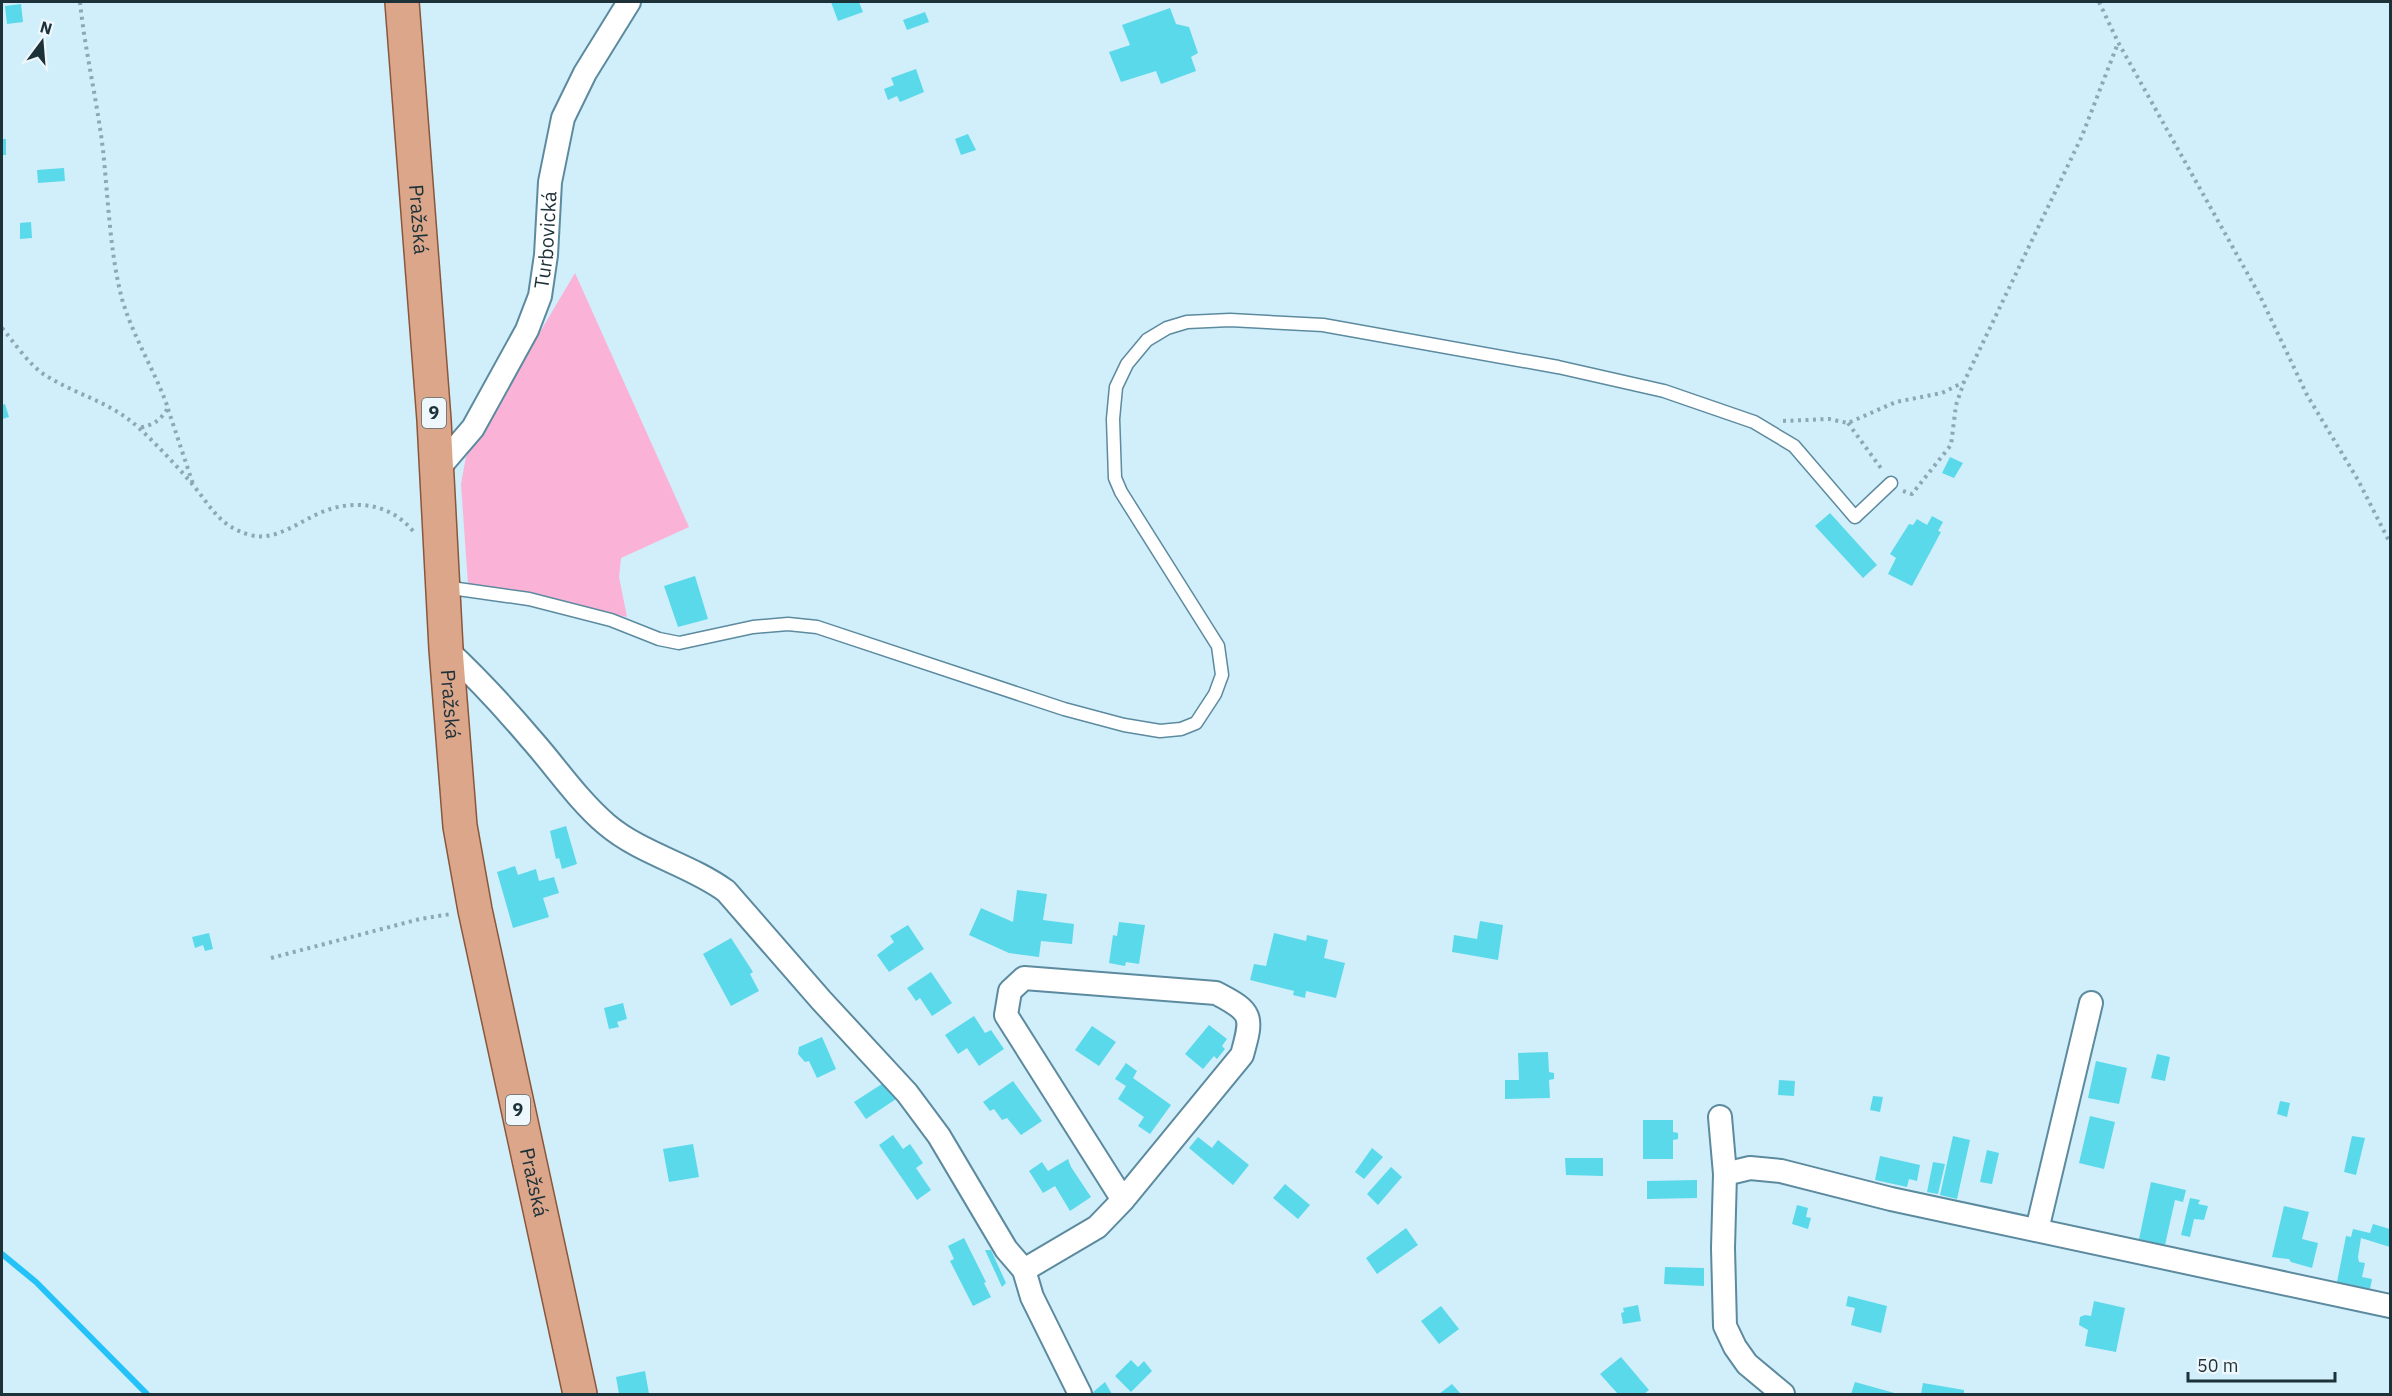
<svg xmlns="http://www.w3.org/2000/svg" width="2392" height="1396" font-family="'IBM Plex Sans',sans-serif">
	<rect width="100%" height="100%" fill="#d1eefb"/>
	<path fill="#fab2d6" d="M575 273 689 527 621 558 619 577 627 617 513 591 468 584 461 484 466 457Z"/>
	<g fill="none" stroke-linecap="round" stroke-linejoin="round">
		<path stroke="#24c2f8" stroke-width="6" d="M2 1254 36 1282 147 1394"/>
	</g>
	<path fill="#5ad9ea" d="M831 2H859L863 12 838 21Z
		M21 4 23 22 7 24 5 6Z
		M1170 8 1176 24 1189 27 1198 53 1191 57 1196 71 1161 84 1156 71 1121 82 1109 52 1130 45 1122 25Z
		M925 12 929 22 907 30 903 20Z
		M916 69 924 92 900 102 897 96 888 100 884 89 894 85 891 78Z
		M968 134 976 150 961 155 955 139Z
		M2 139H6V155H2Z
		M64 168 65 181 38 183 37 170Z
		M31 222 32 238 20 239V223Z
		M5 404 9 417 2 419V405Z
		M1950 457 1963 463 1954 478 1942 473Z
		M1830 513 1877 565 1863 578 1815 526Z
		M1932 516 1943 522 1938 531 1941 532 1912 586 1888 574 1896 558 1890 554 1909 524 1913 525 1917 519 1927 525Z
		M695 576 708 619 678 627 664 586Z
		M566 826 577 864 562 869 559 858 556 859 550 831Z
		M515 866 518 875 536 869 539 881 554 877 559 893 543 898 549 917 513 928 497 872Z
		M1017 890 1047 894 1043 920 1074 924 1072 944 1041 941 1039 957 1009 953 969 935 981 908 1013 922Z
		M1480 921 1503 925 1498 960 1452 952 1454 935 1477 939Z
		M1119 922 1145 925 1139 964 1126 962 1125 966 1109 963 1113 935 1117 936Z
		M908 925 924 949 889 972 877 955 894 942 890 936Z
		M209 933 213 949 205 951 203 945 195 948 192 937Z
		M1274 933 1306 941 1307 935 1328 940 1324 958 1345 963 1336 998 1306 991 1305 998 1293 995 1294 991 1250 980 1254 964 1266 966Z
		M731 938 753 972 750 974 759 991 731 1006 703 954Z
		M931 972 952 1003 932 1016 920 998 916 1001 907 988Z
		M623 1003 627 1019 617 1022 619 1027 609 1029 604 1008Z
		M974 1016 985 1033 991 1030 1004 1049 979 1066 967 1048 958 1054 945 1035Z
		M1209 1025 1227 1039 1222 1046 1225 1049 1217 1059 1214 1056 1203 1069 1185 1054Z
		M1092 1026 1116 1042 1099 1066 1075 1050Z
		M822 1037 836 1069 817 1078 809 1061 805 1062 798 1054 799 1047Z
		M1548 1052 1549 1072 1554 1073V1079L1549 1080 1550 1098 1505 1099V1080H1519L1518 1053Z
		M2157 1054 2170 1057 2165 1081 2151 1078Z
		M2096 1061 2127 1068 2119 1104 2088 1098Z
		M1126 1063 1137 1071 1133 1078 1171 1105 1150 1134 1138 1126 1144 1117 1118 1099 1126 1086 1115 1079Z
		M1779 1080 1795 1081 1794 1096 1778 1095Z
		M1013 1081 1042 1121 1021 1135 1007 1118 1002 1120 994 1109 990 1111 983 1102Z
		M885 1082 896 1099 866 1119 854 1102Z
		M1873 1096 1883 1097 1880 1112 1870 1110Z
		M2280 1101 2290 1103 2287 1117 2277 1114Z
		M2090 1116 2115 1122 2104 1169 2079 1163Z
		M1643 1120H1673V1132L1678 1133V1139L1673 1140V1159H1643Z
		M893 1135 903 1149 910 1144 923 1163 916 1168 931 1190 917 1200 879 1145Z
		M1953 1136 1970 1140 1957 1199 1940 1195Z
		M2352 1136 2365 1138 2356 1175 2344 1172Z
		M1198 1137 1212 1148 1218 1140 1249 1165 1233 1185 1189 1148Z
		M693 1144 699 1177 669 1182 663 1149Z
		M1372 1148 1383 1157 1364 1179 1355 1172Z
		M1987 1150 1999 1153 1992 1184 1980 1182Z
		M1880 1156 1920 1165 1917 1181 1909 1179 1907 1187 1875 1180Z
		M1565 1158H1603V1176L1566 1175Z
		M1068 1159 1071 1167 1091 1197 1070 1211 1055 1186 1043 1193 1029 1171 1042 1162 1048 1171Z
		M1933 1162 1945 1164 1938 1194 1927 1192Z
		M1391 1167 1402 1177 1378 1205 1367 1194Z
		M1697 1180V1198L1647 1199V1181Z
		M2151 1182 2186 1190 2183 1202 2175 1200 2165 1245 2139 1239Z
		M1285 1184 1310 1205 1298 1219 1273 1198Z
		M2190 1198 2200 1200 2198 1204 2208 1206 2204 1220 2194 1219 2190 1237 2181 1235Z
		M1797 1205 1808 1208 1806 1217 1811 1218 1808 1229 1792 1224Z
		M2284 1206 2309 1212 2302 1239 2318 1243 2312 1268 2291 1262 2289 1259 2272 1257Z
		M2373 1224 2390 1229V1247L2361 1238 2358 1257 2359 1262 2365 1263 2362 1277 2372 1279 2370 1289 2337 1282 2346 1236 2351 1237 2353 1229 2370 1233Z
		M1406 1228 1418 1245 1377 1274 1366 1258Z
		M964 1238 986 1282 984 1283 991 1297 973 1306 950 1261 954 1259 948 1246Z
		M985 1250H991L1006 1283 1002 1287Z
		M1665 1267 1704 1268V1286L1664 1284Z
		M1848 1296 1887 1306 1881 1333 1851 1325 1855 1308 1846 1306Z
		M2094 1301 2125 1308 2116 1352 2085 1346 2088 1330 2079 1325 2080 1317 2085 1315 2091 1316Z
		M1638 1305 1641 1321 1623 1324 1621 1313 1624 1312 1623 1308Z
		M1441 1306 1459 1329 1439 1344 1421 1321Z
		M1621 1357 1649 1390 1644 1394H1618L1600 1374Z
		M1131 1360 1138 1367 1144 1361 1152 1371 1131 1392 1115 1376Z
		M645 1371 649 1394H619L616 1377Z
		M1105 1382 1112 1394H1093L1092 1393Z
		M1855 1382 1898 1394H1851Z
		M1923 1383 1964 1390V1394H1921Z
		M1452 1384 1461 1394H1439Z"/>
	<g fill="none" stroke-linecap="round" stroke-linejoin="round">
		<g stroke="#5c8a9f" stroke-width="15">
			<path id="lane" d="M444 587 529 599 611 620 659 639 679 643 753 627 788 624 817 627 1064 709 1124 725 1160 731 1181 729 1196 723 1215 694 1222 675 1218 646 1121 492 1115 478 1113 419 1116 387 1127 364 1147 340 1167 328 1187 322 1230 320 1323 325 1558 367 1664 391 1754 422 1794 446 1855 517 1891 483"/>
		</g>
		<g stroke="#5c8a9f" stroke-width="26">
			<g id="street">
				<path id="s1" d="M437 470 473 428 527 330 540 296 546 255 550 182 563 118 585 73 629 2"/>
				<path d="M446 649C476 677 504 707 531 739 556 767 577 799 606 824 641 854 689 864 726 891L821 1000 907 1093 939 1136 1006 1249 1024 1270 1032 1297 1080 1394"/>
				<path d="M1720 1117 1725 1174"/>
				<path d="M2037 1230 2091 1003"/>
				<path d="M1024 1270 1097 1227 1123 1200 1242 1055C1253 1016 1253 1012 1216 993L1024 978 1010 991 1006 1015 1123 1200"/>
				<path d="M1783 1394 1747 1364 1735 1347 1725 1326 1723 1248 1725 1174 1750 1168 1781 1171 1891 1199 2390 1306"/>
			</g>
		</g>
		<g stroke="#89573b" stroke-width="36">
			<g id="primary">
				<path id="s2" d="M402 2 434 420 446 649 460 826 475 910 580 1394"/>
			</g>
		</g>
		<path stroke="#8ea8b3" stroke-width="4" stroke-dasharray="3 4.5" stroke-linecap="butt" d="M80 2C85 51 97 100 103 150 108 197 110 254 122 299 133 337 155 371 168 408 160 421 153 425 139 428
			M2099 2 2118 42 2260 296 2307 395 2358 480 2390 543
			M2 328C13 341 30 366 45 375 76 395 112 402 140 429 158 446 177 466 193 485 212 508 219 526 250 535 275 542 300 521 322 512 354 499 390 503 413 531
			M168 409 193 484
			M1783 421 1829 419 1848 423 1896 402 1942 393 1964 382 2082 136 2118 43
			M1848 423 1883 471
			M1903 491 1912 494 1951 445 1956 405 1964 382
			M271 958 420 919 451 914"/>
		<use href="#lane" stroke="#fff" stroke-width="12"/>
		<use href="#street" stroke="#fff" stroke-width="22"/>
		<use href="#primary" stroke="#dba68a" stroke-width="33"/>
	</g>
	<g text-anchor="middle" stroke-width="6" stroke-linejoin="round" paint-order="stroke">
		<g fill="#eef7fc" stroke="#5c6c74" stroke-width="1.5">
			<rect x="422" y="398" width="24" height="30" rx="4.5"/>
			<rect x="506" y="1095" width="24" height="30" rx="4.5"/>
		</g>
		<g font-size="18" font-weight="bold" fill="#1d3139">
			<text x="434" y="419">9</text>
			<text x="518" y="1116">9</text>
		</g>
		<g font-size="20" fill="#1d3139" stroke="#eef7fc">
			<text dy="7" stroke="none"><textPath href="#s2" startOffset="218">Pražská</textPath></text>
			<text dy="7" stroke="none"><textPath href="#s1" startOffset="260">Turbovická</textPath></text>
			<text dy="7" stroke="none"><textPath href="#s2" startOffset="704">Pražská</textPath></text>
			<text dy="7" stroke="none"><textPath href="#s2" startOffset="1190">Pražská</textPath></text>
		</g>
	</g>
	<rect width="2392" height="1396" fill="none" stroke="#1d3139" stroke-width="6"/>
	<g transform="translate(42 42) rotate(16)" stroke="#eef7fc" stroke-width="4.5" paint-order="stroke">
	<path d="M0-4.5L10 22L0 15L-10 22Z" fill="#1d3139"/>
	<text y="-9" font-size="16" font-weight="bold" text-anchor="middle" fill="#1d3139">N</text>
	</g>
	<path d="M2188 1372v9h147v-9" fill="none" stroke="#1d3139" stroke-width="3"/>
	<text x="2197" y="1372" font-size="18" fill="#1d3139" stroke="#eef7fc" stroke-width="4.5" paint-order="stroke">50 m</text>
</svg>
